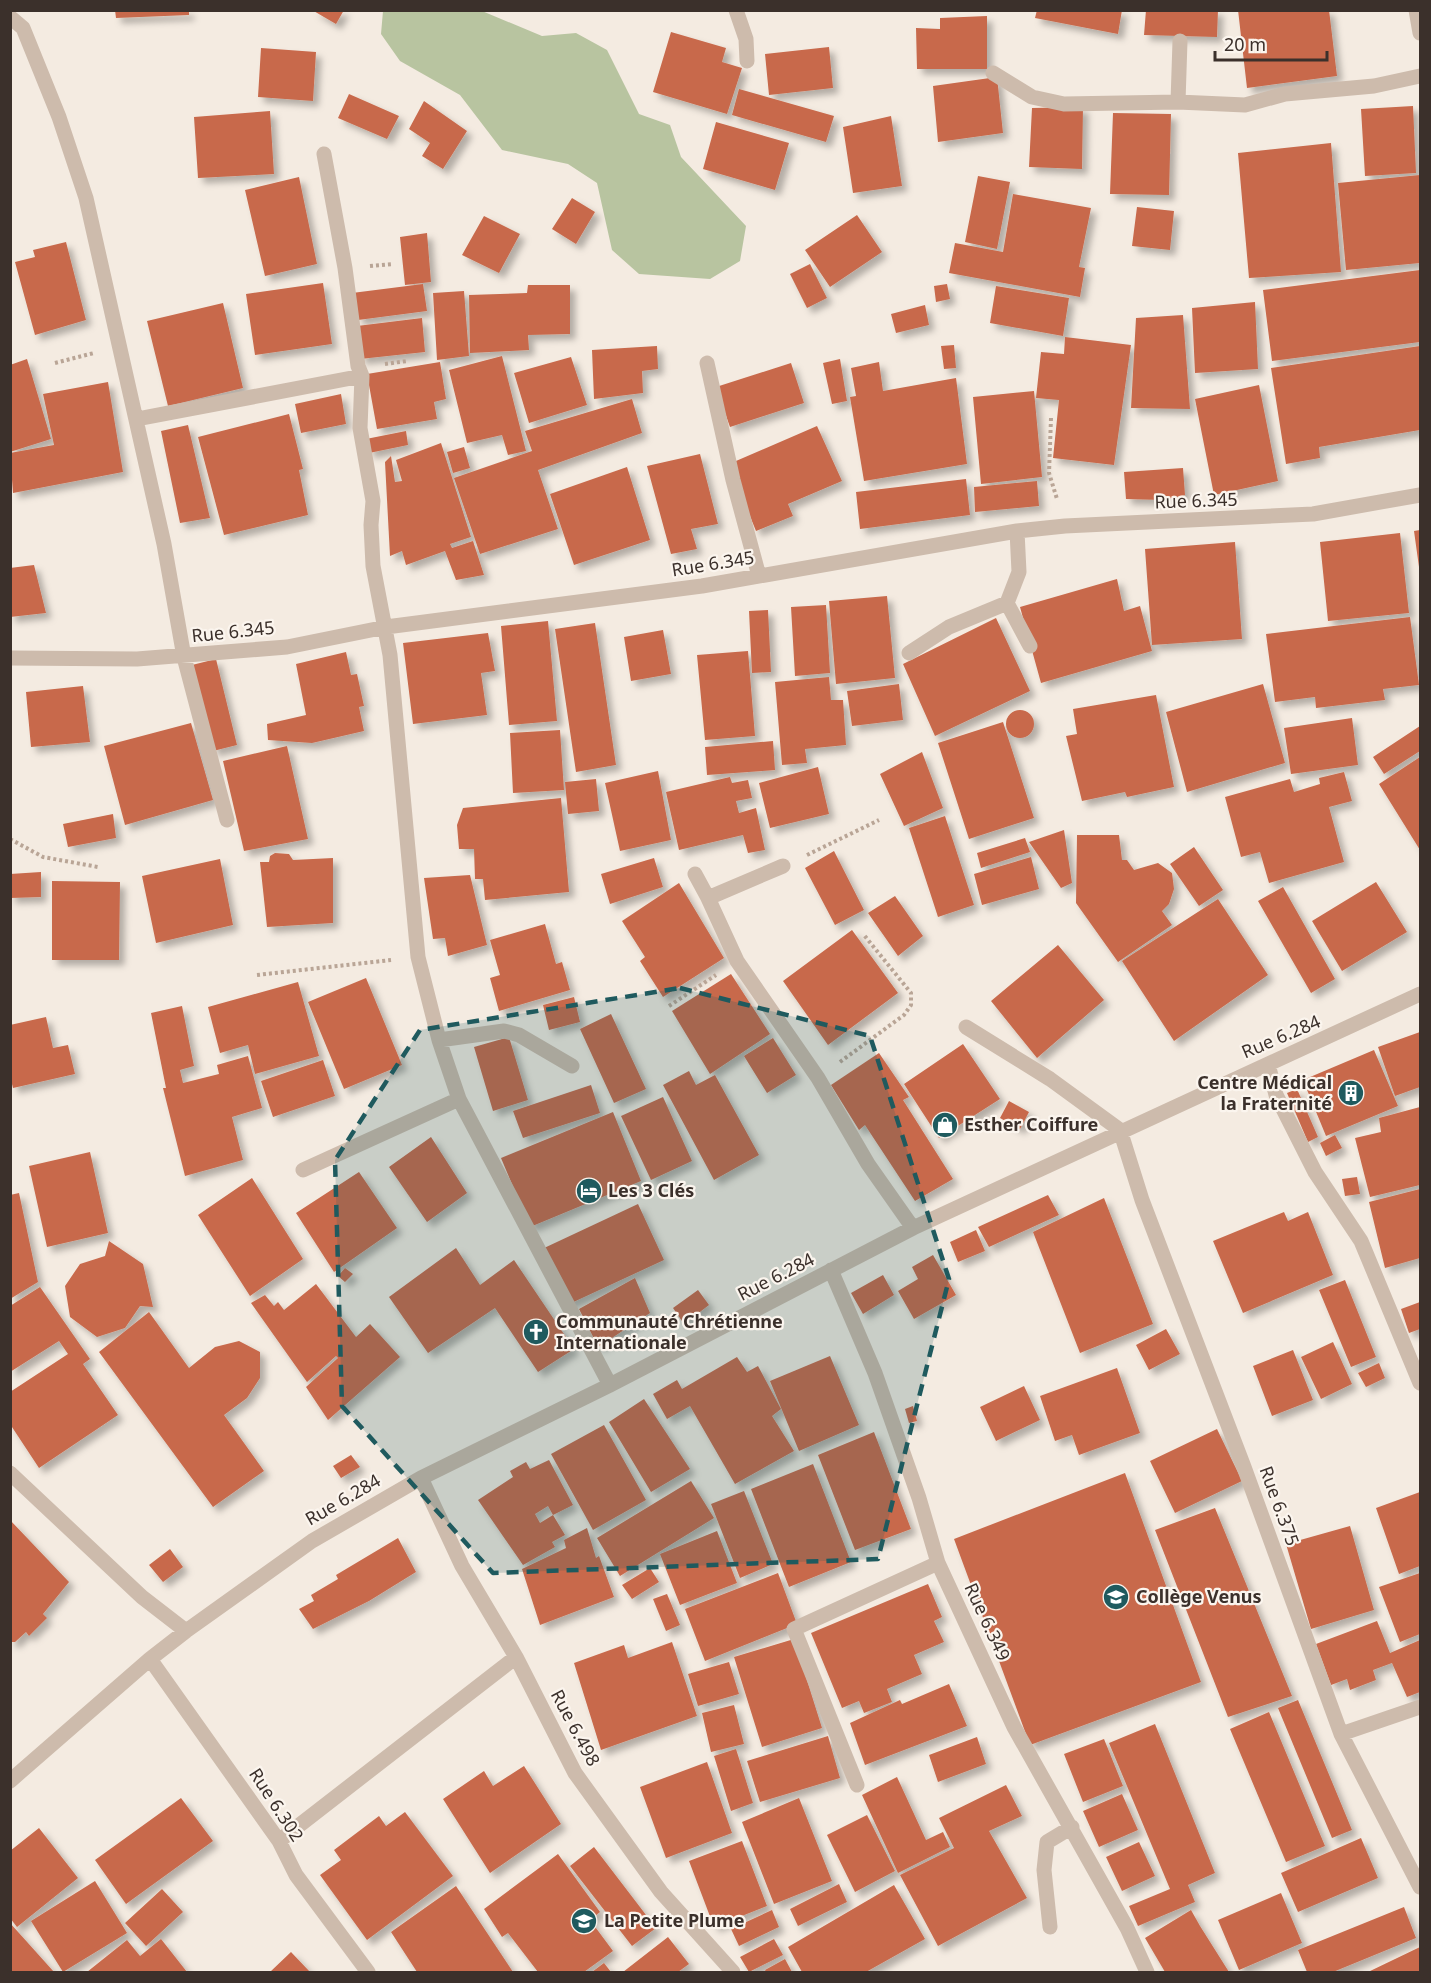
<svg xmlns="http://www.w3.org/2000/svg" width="1431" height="1983" font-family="'Noto Sans',sans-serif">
	<defs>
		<filter id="shadow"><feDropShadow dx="5.5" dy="5.5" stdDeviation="3" flood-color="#0004"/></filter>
	</defs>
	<rect width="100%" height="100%" fill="#f4ebe1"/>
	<path fill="#b8c4a0" d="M383 11H482L542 36 576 33 607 50 639 114 670 125 681 157 746 226 740 261 710 279 639 274 612 250 597 183 568 164 502 150 460 95 400 61 381 34Z"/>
	<path fill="#c8694b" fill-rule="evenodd" filter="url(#shadow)" d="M115 10H189V15L116 18Z
		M312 10H344L336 24Z
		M1037 10H1122L1118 34 1035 18Z
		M1146 10H1218L1217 37 1144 35Z
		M1238 10H1329L1337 76 1247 88Z
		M987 16V69H917L916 28 940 29V18Z
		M671 32 726 48 722 62 742 68 727 114 653 92Z
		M829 47 833 88 769 95 765 54Z
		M261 48 316 52 313 101 258 97Z
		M997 77 1003 133 938 142 933 86Z
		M739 89 834 116 826 142 732 115Z
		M349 94 399 116 387 139 338 118Z
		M424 101 467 131 443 169 422 156 430 143 409 129Z
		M1413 106 1416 173 1365 176 1361 109Z
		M1083 107 1082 169 1029 167 1032 108Z
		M270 111 274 174 198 178 194 117Z
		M1113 113 1171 114 1169 195 1110 194Z
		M891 116 902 186 853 193 843 127Z
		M716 122 789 143 775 190 703 169Z
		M1331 143 1341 272 1249 278 1238 153Z
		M1420 175V263L1346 270 1338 183Z
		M978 176 1010 182 997 249 965 242Z
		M299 177 317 264 265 276 245 190Z
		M1013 194 1091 208 1079 267 1085 268 1080 297 949 273 955 243 1003 252Z
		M572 198 595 212 576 244 552 229Z
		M1137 207 1174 211 1170 250 1132 246Z
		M857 215 882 252 830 287 805 250Z
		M484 216 520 234 499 273 462 255Z
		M427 233 431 282 405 285 400 237Z
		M66 242 86 320 35 335 15 262 35 257 33 250Z
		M810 264 827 298 807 308 790 274Z
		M1420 270V342L1272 361 1263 290Z
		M323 283 332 344 255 355 246 294Z
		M423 284 427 311 358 320 352 293Z
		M947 284 950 299 936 302 934 286Z
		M528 285H570V334L528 335 529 350 470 353 469 295 527 293Z
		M996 286 1069 298 1063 336 990 323Z
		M464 291 469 356 437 360 433 293Z
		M1255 302 1258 369 1195 373 1192 308Z
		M223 303 243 388 168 406 147 321Z
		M925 305 929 325 896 333 891 314Z
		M1183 315 1190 409 1131 408 1136 318Z
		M422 318 425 352 360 359 357 326Z
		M1065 337 1131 345 1114 465 1053 458 1059 400 1036 398 1041 352 1064 354Z
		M954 345 956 368 944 369 941 346Z
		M657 346 658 369 642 371 643 393 594 399 592 350Z
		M1420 346V430L1319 447 1320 458 1286 464 1271 368Z
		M502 356 526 451 508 455 502 435 467 443 449 370Z
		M571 357 587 405 529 423 514 373Z
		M27 359 51 439 10 452V365Z
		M840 359 847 401 832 404 823 363Z
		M440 362 446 399 434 402 437 419 377 429 367 374Z
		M879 362 883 391 956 378 967 464 864 481 850 397 856 396 851 368Z
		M791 363 804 403 730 427 716 387Z
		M108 382 123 472 13 493 10 453 54 445 43 394Z
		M1259 385 1278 481 1214 495 1195 399Z
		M1034 391 1042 477 981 484 973 397Z
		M341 394 346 424 301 433 295 404Z
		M632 399 642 433 538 470 558 529 480 554 454 478 532 451 525 431Z
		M289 414 303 469 299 470 308 515 224 535 198 437Z
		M188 425 210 518 180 523 161 431Z
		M817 426 842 481 788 504 793 516 756 531 729 464Z
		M406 431 408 445 369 453 366 439Z
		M441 443 471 537 450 544 452 548 473 541 484 575 456 580 445 551 406 565 402 551 390 556 385 462 391 456 395 482 402 481 396 460Z
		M464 447 470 468 453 473 447 452Z
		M700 454 718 524 691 529 697 549 671 554 647 466Z
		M627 467 650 540 574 565 550 494Z
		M1183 468 1185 495 1164 500 1126 499 1124 472Z
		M966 479 970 515 860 529 856 492Z
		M1037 481 1039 506 975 512 974 487Z
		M1420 530V567H1419L1414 531Z
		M1400 533 1409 613 1328 621 1320 542Z
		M1235 542 1242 639 1152 645 1145 549Z
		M34 565 46 613 10 617V568Z
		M1117 579 1124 611 1140 606 1152 651 1041 683 1020 607Z
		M887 596 895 678 836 684 829 601Z
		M826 605 830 673 795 676 791 607Z
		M768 610 771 672 752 673 749 611Z
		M1410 617 1419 685 1383 689 1385 700 1316 708 1315 697 1275 702 1266 634Z
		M996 618 1030 691 935 736 903 664Z
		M548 621 557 721 509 725 501 626Z
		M595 623 616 765 576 772 555 629Z
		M663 630 671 674 631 681 624 637Z
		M488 633 495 671 481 673 487 715 413 724 403 643Z
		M748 651 755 736 705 740 697 655Z
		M346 652 351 675 357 674 364 706 359 707 364 731 312 743 268 740 267 724 306 715 296 664Z
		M216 659 237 745 213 751 192 665Z
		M829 677 831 700H843L846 745 805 749 807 763 782 765 775 682Z
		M899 684 903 720 852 726 847 691Z
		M1263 684 1285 763 1187 792 1166 712Z
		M83 686 90 742 31 747 26 692Z
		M1156 695 1174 787 1127 797 1125 792 1082 801 1066 736 1077 734 1073 709Z
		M1006 724a14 14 0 1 1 28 0a14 14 0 1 1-28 0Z
		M1352 718 1358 765 1291 774 1284 728Z
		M1003 722 1034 818 969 839 938 743Z
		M191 723 213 800 125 825 104 746Z
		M1420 726V751L1384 774 1373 757Z
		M560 730 564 790 513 793 510 733Z
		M773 741 775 770 707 775 705 747Z
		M287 746 308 839 244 851 223 761Z
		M922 752 943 808 904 826 880 774Z
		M1420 757V850L1379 784Z
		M818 767 829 814 770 828 759 783Z
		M658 771 671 840 620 851 605 783Z
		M1344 772 1352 801 1329 807 1344 862 1269 883 1260 852 1241 857 1225 797 1290 779 1294 792 1320 784 1319 778Z
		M730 777 732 783 748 780 752 798 736 801 739 813 756 808 765 850 748 853 743 835 679 850 666 792Z
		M596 779 599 811 568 814 565 782Z
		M561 798 569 892 485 900 483 879H475L474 849H459L457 825 463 808Z
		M113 814 116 838 68 847 63 824Z
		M945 816 974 905 938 917 909 828Z
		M1064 830 1072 883 1061 888 1029 842Z
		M1077 835H1119L1122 860H1127L1134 870 1158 863 1172 873 1174 889 1169 904 1162 911 1172 925 1118 962 1076 903Z
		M1025 838 1030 852 981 868 977 853Z
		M1194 847 1223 890 1199 906 1170 864Z
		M834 851 864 910 835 925 805 868Z
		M275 853 289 854 293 860 333 858V923L267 927 260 862H269L270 856Z
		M1031 857 1039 889 982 905 974 874Z
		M654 858 663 887 610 904 601 874Z
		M220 859 233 925 156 943 142 876Z
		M41 872V897L10 898V874Z
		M470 875 487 945 448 956 445 938 433 939 424 878Z
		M52 881 120 882 119 960H52Z
		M1376 882 1407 932 1342 971 1312 921Z
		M679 883 724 958 663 997 640 961 645 957 622 921Z
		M1283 887 1335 979 1311 993 1258 901Z
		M895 896 923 936 898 956 868 913Z
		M1218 899 1268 975 1174 1041 1122 961Z
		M545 924 556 964 562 962 570 990 499 1011 490 978 500 975 490 940Z
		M852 930 898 993 828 1045 783 981Z
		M1058 945 1104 1000 1037 1058 991 1001Z
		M731 974 770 1034 710 1074 672 1011Z
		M366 978 402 1065 344 1089 308 1002Z
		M298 982 319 1056 255 1074 248 1045 220 1053 208 1007Z
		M574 997 580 1022 549 1030 543 1005Z
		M182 1006 194 1066 180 1070 183 1083 219 1074 217 1065 248 1056 262 1108 232 1117 243 1160 185 1176 163 1088H166L151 1013Z
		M611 1014 646 1089 614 1103 580 1029Z
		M46 1017 53 1048 68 1045 75 1074 13 1088 10 1076V1025Z
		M1420 1032V1087L1395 1096 1378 1047Z
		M509 1037 528 1100 493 1111 474 1047Z
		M773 1038 796 1075 767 1093 744 1056Z
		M963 1044 1000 1099 939 1138 904 1084Z
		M1374 1050 1398 1106 1326 1136 1303 1080Z
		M879 1053 909 1097 903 1100 953 1179 915 1201 865 1125 859 1130 831 1085Z
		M323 1060 335 1096 273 1117 261 1081Z
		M689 1071 696 1085 715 1075 759 1155 714 1180 663 1085Z
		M591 1085 600 1113 523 1138 513 1111Z
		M1297 1089 1318 1137 1308 1142 1287 1093Z
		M663 1097 692 1161 651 1180 621 1116Z
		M1009 1101 1029 1112 1020 1129 1000 1118Z
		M1420 1107V1185L1370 1197 1355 1138 1381 1132 1379 1118Z
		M613 1112 641 1181 530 1227 501 1158Z
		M1335 1135 1342 1148 1326 1156 1320 1143Z
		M431 1137 467 1193 427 1222 389 1167Z
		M90 1152 108 1233 47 1247 29 1166Z
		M359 1172 397 1228 334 1272 296 1213Z
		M1357 1177 1360 1194 1345 1196 1342 1179Z
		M252 1178 303 1259 250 1296 198 1215Z
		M1420 1189V1258L1385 1268 1369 1202Z
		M19 1193 38 1282 10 1299V1195Z
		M1048 1195 1059 1215 989 1247 978 1227Z
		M1104 1198 1153 1324 1080 1353 1033 1232Z
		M638 1204 664 1260 567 1305 542 1249Z
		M1284 1212 1288 1221 1308 1212 1333 1275 1243 1313 1213 1241Z
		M976 1230 985 1251 958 1262 950 1242Z
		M109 1241 143 1264 153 1307 140 1306 125 1328 97 1337 70 1317 65 1286 80 1264 105 1256Z
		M456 1248 480 1285 514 1260 574 1349 538 1372 495 1308 428 1353 389 1297Z
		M933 1255 956 1295 914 1319 898 1291 918 1279 912 1267Z
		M345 1268 353 1274 345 1282 338 1276Z
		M883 1275 894 1295 863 1314 851 1293Z
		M635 1278 650 1313 598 1347 579 1309Z
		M1345 1280 1376 1357 1351 1367 1319 1290Z
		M316 1284 356 1337 370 1324 400 1357 328 1420 306 1387 338 1358 336 1356 307 1382 251 1303 265 1295 274 1306 278 1302 284 1310Z
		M40 1287 90 1359 83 1364 118 1415 39 1468 10 1424V1392L68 1354 59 1341 10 1372V1306Z
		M698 1290 709 1305 684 1324 673 1308Z
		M1420 1302V1329L1409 1333 1401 1309Z
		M149 1312 189 1368 215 1347 239 1341 260 1352V1378L247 1398 224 1415 264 1471 213 1507 99 1352Z
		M1166 1329 1180 1354 1149 1370 1136 1345Z
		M1333 1342 1352 1384 1321 1399 1301 1357Z
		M1293 1350 1313 1400 1272 1416 1253 1366Z
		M830 1356 859 1425 799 1451 770 1381Z
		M737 1357 747 1372 758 1366 781 1409 772 1416 794 1451 735 1484 690 1406 667 1419 653 1394 677 1380 682 1389Z
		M1379 1363 1385 1378 1366 1387 1358 1373Z
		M1117 1368 1140 1433 1079 1455 1072 1435 1055 1441 1040 1396Z
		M1024 1386 1040 1420 996 1441 980 1407Z
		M644 1399 690 1469 651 1492 609 1422Z
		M913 1406 917 1421 909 1423 905 1409Z
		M604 1425 646 1500 593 1530 551 1454Z
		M1217 1429 1242 1481 1175 1513 1150 1461Z
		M874 1432 911 1529 855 1550 818 1455Z
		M351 1455 360 1467 341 1478 333 1466Z
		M549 1460 573 1505 553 1515 565 1535 552 1542 555 1547 523 1565 478 1500 513 1477 510 1471 526 1462 530 1469ZM548 1506 553 1515 540 1523 535 1514Z
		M813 1464 851 1562 789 1587 751 1489Z
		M1125 1473 1201 1682 1030 1745 954 1539Z
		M691 1481 714 1518 620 1576 597 1538Z
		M744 1491 773 1564 740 1578 711 1504Z
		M1420 1492V1566L1399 1574 1376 1508Z
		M1215 1508 1292 1696 1228 1717 1155 1530Z
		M10 1520 69 1582 43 1614 47 1618 29 1636 26 1632 15 1642H10Z
		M1350 1526 1374 1610 1311 1629 1286 1544Z
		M587 1528 596 1558 599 1556 614 1597 540 1625 522 1569 566 1548 564 1540Z
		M717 1531 737 1583 680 1605 660 1554Z
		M398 1538 416 1572 369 1601 313 1629 299 1609 314 1601 311 1595 338 1579 336 1575Z
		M170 1549 183 1567 163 1582 149 1565Z
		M650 1568 659 1582 632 1599 622 1585Z
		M778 1573 797 1624 705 1661 685 1609Z
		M1420 1573V1634L1400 1642 1379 1587Z
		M928 1584 942 1617 934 1621 944 1642 914 1655 922 1674 887 1689 892 1702 864 1713 859 1701 842 1708 811 1633Z
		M667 1594 680 1625 666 1631 653 1599Z
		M1377 1621 1390 1653 1420 1640V1692L1407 1697 1392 1663 1373 1670 1376 1680 1350 1690 1347 1679 1331 1685 1316 1644Z
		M794 1639 822 1728 762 1747 734 1657Z
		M672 1642 697 1716 601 1750 574 1663 624 1645 628 1658Z
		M729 1662 739 1694 698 1706 688 1674Z
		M949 1684 967 1726 865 1765 850 1723 900 1700 902 1704Z
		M1298 1700 1352 1830 1332 1838 1278 1708Z
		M734 1705 744 1744 711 1752 702 1713Z
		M1269 1712 1325 1846 1286 1862 1230 1729Z
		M1155 1724 1215 1873 1188 1885 1195 1902 1138 1926 1129 1906 1170 1889 1109 1743Z
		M828 1736 840 1778 760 1802 747 1761Z
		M977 1737 986 1764 938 1782 929 1755Z
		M1104 1739 1123 1786 1083 1802 1064 1754Z
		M736 1749 753 1803 731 1811 714 1756Z
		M707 1762 732 1833 666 1858 640 1787Z
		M524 1766 561 1824 490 1873 443 1799 484 1771 493 1786Z
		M897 1777 926 1840 943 1832 950 1847 898 1873 862 1795Z
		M1006 1785 1022 1816 989 1831 1027 1898 938 1946 900 1875 954 1848 939 1818Z
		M1122 1794 1138 1830 1099 1847 1083 1811Z
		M181 1798 213 1841 126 1904 95 1860Z
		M799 1798 832 1881 774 1904 742 1822Z
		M405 1812 453 1876 367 1940 320 1875 341 1860 334 1850 379 1816 386 1826Z
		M867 1815 895 1871 855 1892 827 1835Z
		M39 1828 78 1878 17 1927 10 1918V1851Z
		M1361 1838 1378 1878 1298 1912 1281 1873Z
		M742 1841 767 1906 714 1927 689 1861Z
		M1139 1842 1155 1876 1122 1891 1106 1857Z
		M594 1847 656 1928 632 1946 570 1866Z
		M558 1854 600 1912 590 1920 613 1951 584 1972H538L508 1933 502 1937 484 1909Z
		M95 1881 127 1933 63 1972 31 1921Z
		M839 1884 847 1902 798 1926 790 1909Z
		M894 1885 925 1939 866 1972H802L788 1947Z
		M456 1886 513 1972H417L391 1932Z
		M162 1889 183 1912 146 1946 125 1923Z
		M1281 1893 1302 1943 1239 1970 1218 1920Z
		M1404 1907 1416 1938 1333 1972H1307L1298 1950Z
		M772 1910 779 1927 739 1946 731 1929Z
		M1191 1910 1200 1926 1229 1972H1165L1145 1938Z
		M10 1923 54 1972H10Z
		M668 1937 689 1964 678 1972H623Z
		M161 1939 187 1972H87L127 1940 140 1956Z
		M774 1939 783 1955 749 1972 740 1957Z
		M1420 1947V1972H1368Z
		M291 1952 310 1972H270Z
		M785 1959 792 1972H766L765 1970Z
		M604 1963 611 1972H592Z"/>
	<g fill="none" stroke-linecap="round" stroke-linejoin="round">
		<path stroke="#b9a596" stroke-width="4" stroke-dasharray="3 3" stroke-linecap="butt" d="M370 266 393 264
			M55 363 94 353
			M385 364 407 361
			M1051 418 1049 473 1057 499
			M10 839 43 857 98 867
			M807 855 879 820
			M257 975 391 960
			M669 1006 716 975
			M840 1062 904 1015 911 1005V993L864 935"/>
		<path stroke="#cdbbac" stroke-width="15" d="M736 10 746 39 747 61
			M1416 10 1420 33
			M10 17 23 28 59 117 86 198 164 544 184 657 227 820
			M993 73 1032 97 1064 104 1178 102 1245 105 1285 94 1374 86 1420 76
			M1178 102 1180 41
			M324 154 345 268 358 366 362 376 360 428 373 501 371 525 373 566 390 655 418 957 439 1040 459 1099 610 1385
			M707 363 733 480 759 576
			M137 419 362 376
			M1007 603 1030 646
			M909 653 949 627 1007 603 1019 572 1017 531
			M10 658 137 659 287 647 386 627 702 586 1017 531 1065 526 1313 514 1420 495
			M783 866 708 898 737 961 818 1078 868 1164 913 1228
			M695 874 708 898
			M966 1027 1050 1079 1120 1130 1142 1200 1244 1467 1341 1734 1420 1887
			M439 1040 504 1031 519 1035 572 1066
			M1268 1064 1276 1095 1315 1172 1361 1241 1420 1383
			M303 1170 459 1099
			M831 1270 875 1373 919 1498 938 1563 1014 1727 1127 1928 1147 1972
			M10 1473 142 1597 186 1631
			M421 1478 462 1566 516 1657 575 1773 661 1892 733 1972
			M150 1659 279 1841 296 1875 368 1972
			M1341 1734 1420 1707
			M10 1781 150 1659 186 1631 312 1541 421 1478 610 1385 913 1228 1420 994
			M857 1785 794 1629 938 1563
			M279 1841 516 1657
			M1050 1927 1044 1870 1047 1842 1072 1827"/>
	</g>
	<path fill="#1f5a5e" fill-opacity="0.2" stroke="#1f5a5e" stroke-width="4.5" stroke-dasharray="12 8" stroke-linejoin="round" d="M680 988 870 1036 949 1279 878 1559 493 1573 342 1406 335 1160 420 1030Z"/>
	<defs>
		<g id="building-disc" transform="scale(1.35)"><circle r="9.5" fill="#1f5a5e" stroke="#fbf5ee"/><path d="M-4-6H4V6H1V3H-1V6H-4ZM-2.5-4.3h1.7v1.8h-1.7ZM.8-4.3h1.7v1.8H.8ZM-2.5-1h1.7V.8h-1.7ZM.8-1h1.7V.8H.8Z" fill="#fff"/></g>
		<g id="shop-disc" transform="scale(1.35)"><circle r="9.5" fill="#1f5a5e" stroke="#fbf5ee"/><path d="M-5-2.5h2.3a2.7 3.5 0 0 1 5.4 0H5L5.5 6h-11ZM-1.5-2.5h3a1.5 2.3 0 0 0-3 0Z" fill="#fff"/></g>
		<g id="hotel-disc" transform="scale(1.35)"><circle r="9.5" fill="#1f5a5e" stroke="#fbf5ee"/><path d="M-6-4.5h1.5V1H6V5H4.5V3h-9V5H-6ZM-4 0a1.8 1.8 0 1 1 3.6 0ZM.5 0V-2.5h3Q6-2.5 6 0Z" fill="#fff"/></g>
		<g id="church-disc" transform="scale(1.35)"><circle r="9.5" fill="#1f5a5e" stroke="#fbf5ee"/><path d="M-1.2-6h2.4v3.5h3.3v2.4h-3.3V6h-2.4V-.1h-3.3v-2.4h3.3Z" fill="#fff"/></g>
		<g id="school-disc" transform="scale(1.35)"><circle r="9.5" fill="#1f5a5e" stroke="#fbf5ee"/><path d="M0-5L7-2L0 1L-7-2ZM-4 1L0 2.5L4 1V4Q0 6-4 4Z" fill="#fff"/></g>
	</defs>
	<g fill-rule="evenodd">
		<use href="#building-disc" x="1351" y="1093"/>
		<use href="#shop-disc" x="945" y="1125"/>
		<use href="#hotel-disc" x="589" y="1191"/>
		<use href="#church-disc" x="536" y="1332"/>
		<use href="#school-disc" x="1116" y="1597"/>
		<use href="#school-disc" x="584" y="1921"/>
	</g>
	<g text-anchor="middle" stroke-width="4.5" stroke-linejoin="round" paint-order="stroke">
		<g font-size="18" fill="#3b302b" stroke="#fbf5ee">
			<text transform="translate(1196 501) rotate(-2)" y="6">Rue 6.345</text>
			<text transform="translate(713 564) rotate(-9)" y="6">Rue 6.345</text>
			<text transform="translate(233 632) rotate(-6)" y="6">Rue 6.345</text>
			<text transform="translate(1281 1037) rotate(-23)" y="6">Rue 6.284</text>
			<text transform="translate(776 1277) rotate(-27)" y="6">Rue 6.284</text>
			<text transform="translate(343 1500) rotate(-30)" y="6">Rue 6.284</text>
			<text transform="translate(1279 1506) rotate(70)" y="6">Rue 6.375</text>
			<text transform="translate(987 1622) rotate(65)" y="6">Rue 6.349</text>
			<text transform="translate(575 1728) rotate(62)" y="6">Rue 6.498</text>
			<text transform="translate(276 1805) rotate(57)" y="6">Rue 6.302</text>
		</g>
		<g font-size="18" font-weight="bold" fill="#3b302b" stroke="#fbf5ee" text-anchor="start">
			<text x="1332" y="1089" text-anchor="end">Centre Médical<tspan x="1332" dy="21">la Fraternité</tspan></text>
			<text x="964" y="1131">Esther Coiffure</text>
			<text x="608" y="1197">Les 3 Clés</text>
			<text x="556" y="1328">Communauté Chrétienne<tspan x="556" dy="21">Internationale</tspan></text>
			<text x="1136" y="1603">Collège Venus</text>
			<text x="604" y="1927">La Petite Plume</text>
		</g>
	</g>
	<rect width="1431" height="1983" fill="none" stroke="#3b302b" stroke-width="24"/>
	<path d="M1215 51v9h112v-9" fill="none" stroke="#3b302b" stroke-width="3"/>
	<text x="1224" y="51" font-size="18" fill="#3b302b" stroke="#fbf5ee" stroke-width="4.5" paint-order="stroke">20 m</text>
</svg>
